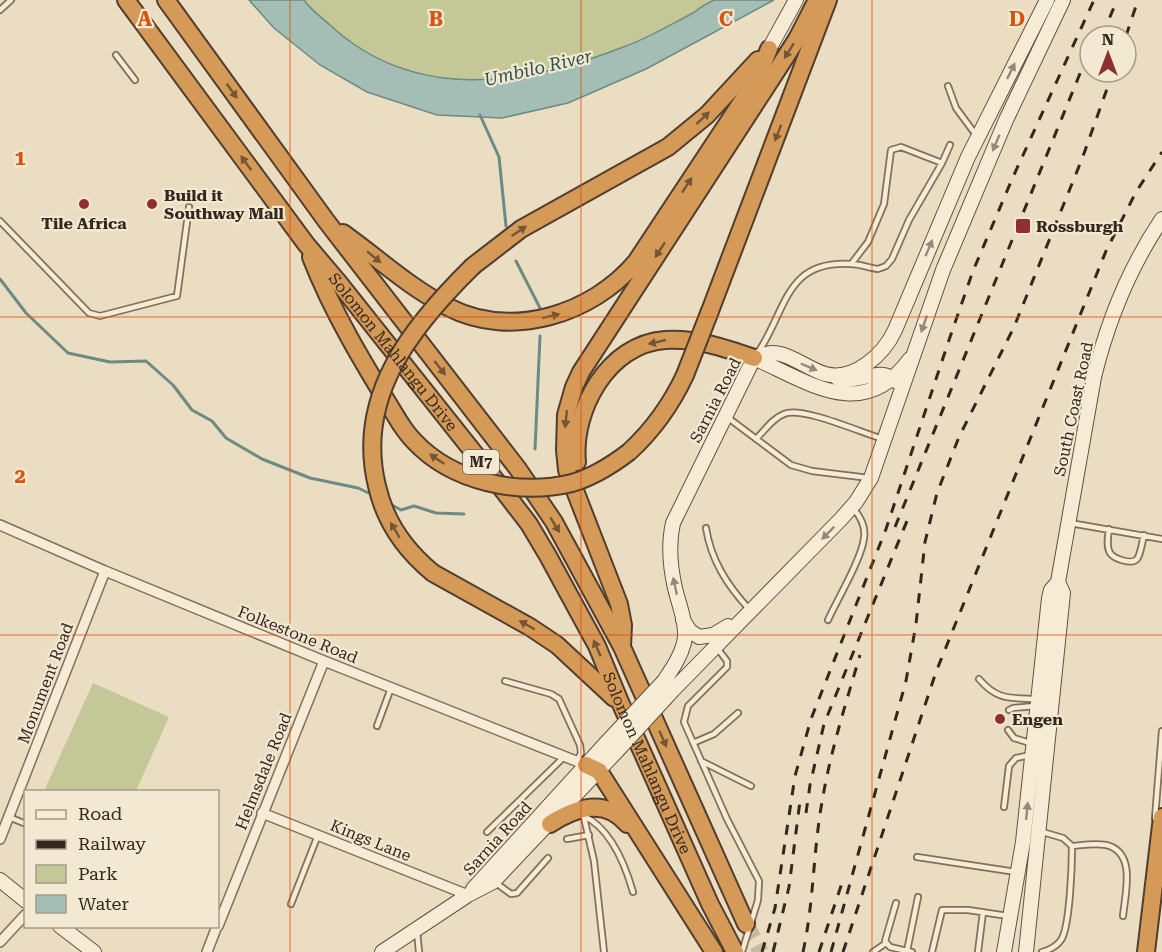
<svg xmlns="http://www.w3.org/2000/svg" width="1162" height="952" font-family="'Roboto Serif',serif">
	<rect width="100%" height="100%" fill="#ebddc2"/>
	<path fill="#c4c897" d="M304 0H714C636 47 523 96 430 77 411 73 392 65 375 56 349 43 322 23 304 0Z
		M93 683 169 717 136 791H44Z"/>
	<path fill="#a4beb5" stroke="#6c8b82" stroke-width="1.5" d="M249 0H304C311 10 321 17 330 25 415 104 527 85 626 46 648 38 670 25 691 14 698 10 707 2 715 0 727 0 759 0 774 0L646 69 568 103 502 118 437 115 367 92 320 65 274 28Z"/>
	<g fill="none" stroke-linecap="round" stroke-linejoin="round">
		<path stroke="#6c8b82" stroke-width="3" d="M480 115 499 157 506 226
			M516 261 542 312
			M0 279 26 313 68 353 110 362 146 361 173 385 192 410 212 421 226 438 262 459 310 478 358 488 373 495
			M535 449 540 336
			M390 504 401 510 414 506 436 513 464 514"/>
		<path stroke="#c6b9a1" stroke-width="16" stroke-dasharray="16 8" stroke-linecap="butt" d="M746 924 761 952"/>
		<g stroke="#836f5b" stroke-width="8">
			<path id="lane" d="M0 10 11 0
				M116 55 135 80
				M948 86 956 108 976 135
				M0 221 89 313 100 316 177 296 189 207
				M852 263 868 242 884 204 891 150 901 147 942 163
				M759 351C787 308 786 260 851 264 860 264 869 268 878 269L886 266 892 259 909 220 942 163 950 145
				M727 417 791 465 812 471 869 478
				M756 439C765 430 773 418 784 414 802 406 862 433 883 439
				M1070 523 1162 539
				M706 528C711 560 727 585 749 609
				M1109 529C1108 536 1106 546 1110 553 1114 559 1132 565 1137 559 1141 554 1142 542 1144 535
				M828 620C837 600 862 558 864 538 866 526 860 516 853 508
				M717 648 727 661V667L688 706 684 722 727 819 759 881 758 900 742 952
				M979 679C997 700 1009 698 1035 699
				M505 681 551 694 559 699 580 745 581 753 577 761
				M1009 710 1013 708 1035 706
				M377 726 391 688
				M1008 730 1014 738 1030 743
				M693 743 714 734 738 713
				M701 761 751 786
				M1004 807 1009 766 1016 758 1030 755
				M583 813 594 861 604 952
				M584 816C611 829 625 864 633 892
				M9 817 26 824
				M1155 818 1162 731
				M1039 831 1063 838 1072 846C1072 864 1070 927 1061 940 1057 946 1049 950 1042 952
				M487 832 565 756
				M567 839 589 835
				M1072 846C1083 845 1095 843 1106 845 1137 852 1125 894 1123 916
				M917 857 1016 872
				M496 883 511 894 517 893 548 858
				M896 903 885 941 890 947 907 951
				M291 904 318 835
				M417 931 419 952
				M873 952 886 943
				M912 952 907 951 918 897
				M932 952 942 910H968L1008 916
				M978 952 983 912"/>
		</g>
		<g stroke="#836f5b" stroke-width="12">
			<path id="street" d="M0 525 105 571 324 661 586 765
				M262 813 468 895
				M0 839 105 571
				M218 926 324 661
				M0 942 26 914
				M207 952 217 926"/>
		</g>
		<g stroke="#65503e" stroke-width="16">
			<path id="secondary" d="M769 49 796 0
				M754 358C810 383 863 423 910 359
				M837 378C857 385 881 365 895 381
				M683 620 690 631 699 637 713 635 728 626
				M664 681C672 669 680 658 684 643 688 625 679 606 675 588 670 566 668 545 673 523L754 358C760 356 766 353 772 353 790 353 808 369 825 374 854 382 884 354 895 330L968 157 1047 0
				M673 690 841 519 856 502 871 478 943 270 1006 120 1063 0
				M0 880 26 901
				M473 889 607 742
				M60 926 94 952
				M382 952 468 895 493 882 617 751
				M1004 952 1023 842 1049 598 1051 590 1058 582 1094 377C1108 320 1129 268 1162 219
				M1026 952 1063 593 1058 582"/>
		</g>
		<g stroke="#513e2f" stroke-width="20">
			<g id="highway">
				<path id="s1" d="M126 0 306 244 339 283 486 468 529 524 548 556 597 646 620 702 710 904 735 952"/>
				<path d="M166 0 327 222 518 469 554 522 622 647 746 924"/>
				<path d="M343 233C378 258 410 288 448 307 512 340 592 314 636 262L743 100 759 73 769 49"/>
				<path d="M311 257C334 316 367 369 400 423"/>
				<path d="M473 266 521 229 668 147 707 115 758 60"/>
				<path d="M710 311 828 0"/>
				<path d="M629 452C653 430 671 405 685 375"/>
				<path d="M577 462C572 410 608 344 665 340 696 338 725 348 754 358"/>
				<path d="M433 573 530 627 557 645 614 698"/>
				<path d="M622 646 623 625 619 604 567 470 565 450 566 415 574 387 581 372 779 67 797 39 817 0"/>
				<path d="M586 765 599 771 714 952"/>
				<path d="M550 824C575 808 605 797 627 824"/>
				<path d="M1146 952 1162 817"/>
			</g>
		</g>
		<use href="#lane" stroke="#f6ebd5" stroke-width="4.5"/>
		<use href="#street" stroke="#f6ebd5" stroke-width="9"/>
		<use href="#secondary" stroke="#f6ebd5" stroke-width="14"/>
		<use href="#highway" stroke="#d59a58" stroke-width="16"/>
		<path stroke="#34281e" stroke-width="3" stroke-dasharray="10 10" stroke-linecap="butt" d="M1102 36 1117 0
			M1126 36 1138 0
			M895 527 1090 49
			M806 813 810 785 824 724 909 516
			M762 952 775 908 795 776 811 719 886 529 949 340 973 271 1013 177 1094 0
			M773 952 789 887 800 801
			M803 952C814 902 813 852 822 802 830 753 846 703 860 655
			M819 952 842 883
			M831 952 906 681 916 624 925 542 937 493 959 437 1014 327 1082 159 1113 72
			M843 952 936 672 1106 251 1136 192 1162 152"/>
		<g stroke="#65503e" stroke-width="16" stroke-linecap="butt">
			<path id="secondary-bridge" d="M607 742 664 681
				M617 751 673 690"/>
		</g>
		<g stroke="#513e2f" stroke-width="20" stroke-linecap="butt">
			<path id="highway-bridge" d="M685 375 710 311
				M400 423C404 429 409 436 414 441 452 482 519 496 572 483 593 477 612 465 629 452
				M433 573C405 550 385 522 377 486 355 396 412 326 473 266"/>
		</g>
		<use href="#secondary-bridge" stroke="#f6ebd5" stroke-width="14"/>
		<use href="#highway-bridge" stroke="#d59a58" stroke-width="16"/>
	</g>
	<defs><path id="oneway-solid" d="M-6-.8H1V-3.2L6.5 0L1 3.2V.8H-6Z" transform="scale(1.5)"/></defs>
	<g fill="#745635">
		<use href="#oneway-solid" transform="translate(789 51) rotate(122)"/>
		<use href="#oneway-solid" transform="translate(232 91) rotate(54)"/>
		<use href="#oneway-solid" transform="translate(703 118) rotate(-43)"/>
		<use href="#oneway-solid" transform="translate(778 133) rotate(111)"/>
		<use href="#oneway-solid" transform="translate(246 163) rotate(-126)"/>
		<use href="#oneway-solid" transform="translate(687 185) rotate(-57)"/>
		<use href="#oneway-solid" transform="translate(519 231) rotate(-34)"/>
		<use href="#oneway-solid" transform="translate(660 250) rotate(123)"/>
		<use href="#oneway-solid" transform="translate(374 257) rotate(39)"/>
		<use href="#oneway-solid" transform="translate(551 316) rotate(-14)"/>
		<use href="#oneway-solid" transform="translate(657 342) rotate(167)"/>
		<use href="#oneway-solid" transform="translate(440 368) rotate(52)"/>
		<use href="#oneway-solid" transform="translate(566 419) rotate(96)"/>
		<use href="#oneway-solid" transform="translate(437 459) rotate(-146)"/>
		<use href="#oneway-solid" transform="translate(555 525) rotate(59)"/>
		<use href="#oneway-solid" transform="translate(395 530) rotate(-121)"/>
		<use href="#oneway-solid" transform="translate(527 625) rotate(-150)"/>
		<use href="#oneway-solid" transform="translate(597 648) rotate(-114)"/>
		<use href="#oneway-solid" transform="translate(663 739) rotate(66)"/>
	</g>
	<g fill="#958a7a">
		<use href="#oneway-solid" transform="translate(1011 71) rotate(-64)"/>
		<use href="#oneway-solid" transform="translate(996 143) rotate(113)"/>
		<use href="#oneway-solid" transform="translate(929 248) rotate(-67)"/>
		<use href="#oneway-solid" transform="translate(924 324) rotate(109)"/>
		<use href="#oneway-solid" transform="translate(809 367) rotate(23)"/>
		<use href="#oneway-solid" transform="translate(828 533) rotate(135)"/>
		<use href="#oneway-solid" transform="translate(675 586) rotate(-102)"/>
		<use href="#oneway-solid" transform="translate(1027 811) rotate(-84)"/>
	</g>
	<path fill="none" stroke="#d6540e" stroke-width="1.5" stroke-opacity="0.55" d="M290 0V952M581 0V952M872 0V952M0 317H1162M0 635H1162"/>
	<g fill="#8e2f32" stroke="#f3e8d1" stroke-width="2">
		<circle cx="84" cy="204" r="6"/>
		<circle cx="152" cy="204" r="6"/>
		<rect x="1015" y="218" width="16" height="16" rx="3"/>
		<circle cx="1000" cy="719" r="6"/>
	</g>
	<g text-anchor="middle" stroke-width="4.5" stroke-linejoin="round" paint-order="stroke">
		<rect fill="#f3e8d1" stroke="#6d6254" stroke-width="1.5" x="463" y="450" width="36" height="24" rx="4.5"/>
		<g font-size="15" font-weight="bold" fill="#34281e">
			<text x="481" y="467">M7</text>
		</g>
		<g font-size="16" font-weight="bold" fill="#34281e" stroke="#f3e8d1" text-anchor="start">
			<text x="164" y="201">Build it<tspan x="164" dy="18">Southway Mall</tspan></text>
			<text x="84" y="229" text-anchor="middle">Tile Africa</text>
			<text x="1036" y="232">Rossburgh</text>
			<text x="1012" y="725">Engen</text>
		</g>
		<g font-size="16" fill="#34281e" stroke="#f3e8d1">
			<text dy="6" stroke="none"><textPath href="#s1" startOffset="442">Solomon Mahlangu Drive</textPath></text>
			<text transform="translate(715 400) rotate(-63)" y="6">Sarnia Road</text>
			<text transform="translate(1073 409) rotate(-78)" y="6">South Coast Road</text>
			<text transform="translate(298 634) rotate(22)" y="6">Folkestone Road</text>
			<text transform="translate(45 683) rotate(-69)" y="6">Monument Road</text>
			<text dy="6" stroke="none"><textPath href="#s1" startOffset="928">Solomon Mahlangu Drive</textPath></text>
			<text transform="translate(263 771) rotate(-68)" y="6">Helmsdale Road</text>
			<text transform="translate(497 838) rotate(-48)" y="6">Sarnia Road</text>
			<text transform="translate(371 840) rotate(22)" y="6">Kings Lane</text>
		</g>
		<g font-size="18" font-style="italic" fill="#2e534f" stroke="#f3e8d1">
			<text transform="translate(538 68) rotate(-13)" y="6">Umbilo River</text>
		</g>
	</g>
	<g font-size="20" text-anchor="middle" font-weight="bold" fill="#d6540e" stroke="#f3e8d1" stroke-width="4.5" stroke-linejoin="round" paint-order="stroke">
		<text x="145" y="26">A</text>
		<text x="436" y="26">B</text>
		<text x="726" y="26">C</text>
		<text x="1017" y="26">D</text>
		<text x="20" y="165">1</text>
		<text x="20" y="483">2</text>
	</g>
	<rect x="24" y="790" width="195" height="138" fill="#f3e8d1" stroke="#a79b89" stroke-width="1.5"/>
	<rect x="36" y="810" width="30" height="9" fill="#f6ebd5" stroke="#a79b89" stroke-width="1.5"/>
	<text x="78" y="820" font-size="18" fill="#34281e">Road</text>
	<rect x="36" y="840" width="30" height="9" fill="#34281e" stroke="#a79b89" stroke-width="1.5"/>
	<text x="78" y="850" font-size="18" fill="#34281e">Railway</text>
	<rect x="36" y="865" width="30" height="18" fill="#c4c897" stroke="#a79b89" stroke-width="1.5"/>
	<text x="78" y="880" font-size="18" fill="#34281e">Park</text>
	<rect x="36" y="895" width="30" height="18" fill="#a4beb5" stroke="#a79b89" stroke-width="1.5"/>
	<text x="78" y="910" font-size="18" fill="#34281e">Water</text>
	<g transform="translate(1108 54)"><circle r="28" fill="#f3e8d1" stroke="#a79b89" stroke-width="1.5"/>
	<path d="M0-4.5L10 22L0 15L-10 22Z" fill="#8e2f32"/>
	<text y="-9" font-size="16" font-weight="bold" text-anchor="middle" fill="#34281e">N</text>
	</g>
</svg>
